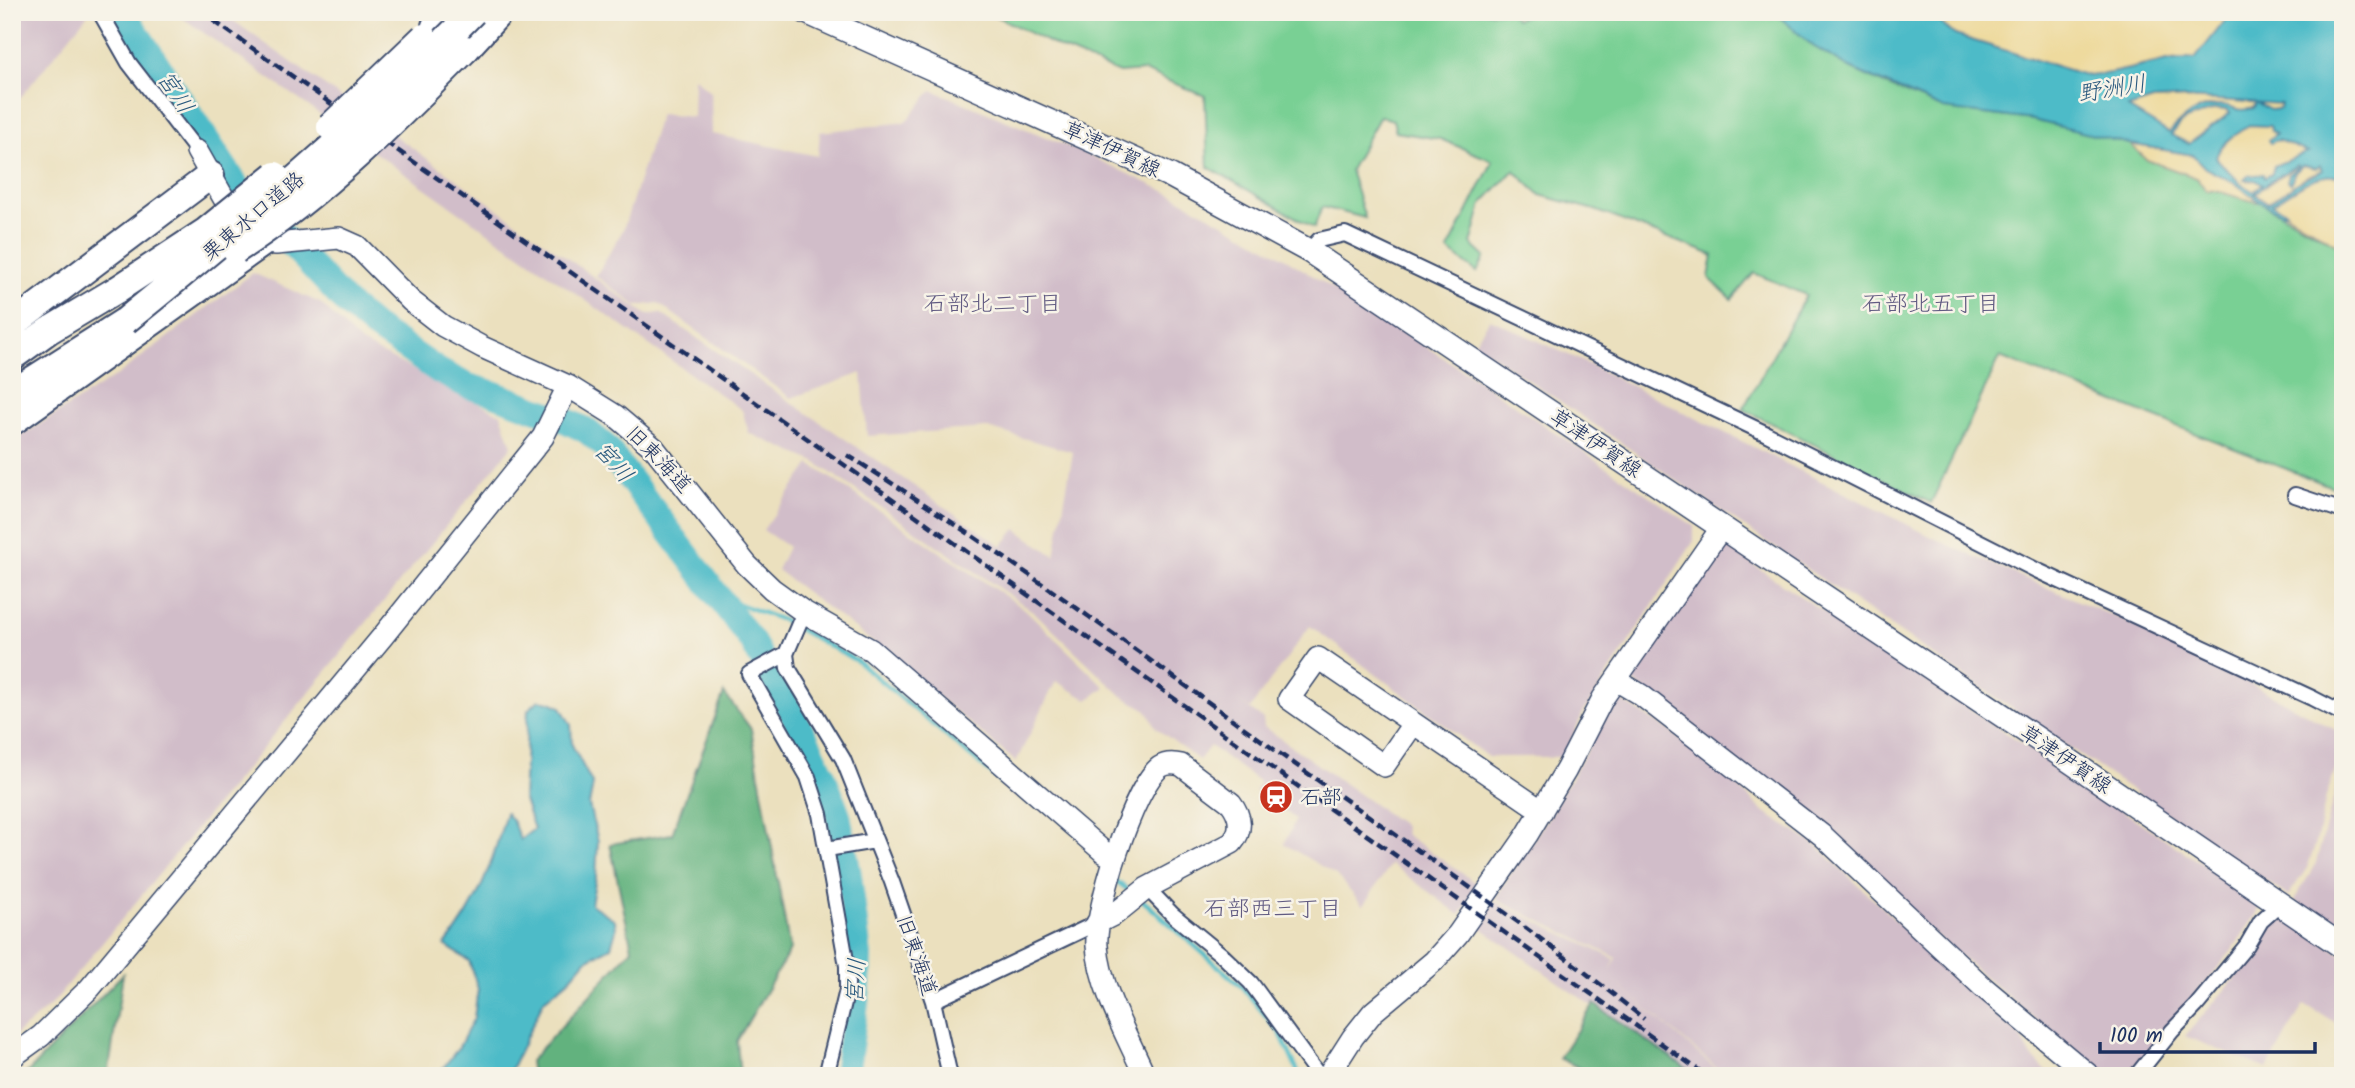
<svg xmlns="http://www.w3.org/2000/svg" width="2355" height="1088" font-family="Kalam,'Klee One',sans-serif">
	<rect width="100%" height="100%" fill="#f7f3e8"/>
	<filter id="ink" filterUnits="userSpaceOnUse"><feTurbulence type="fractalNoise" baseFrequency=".0143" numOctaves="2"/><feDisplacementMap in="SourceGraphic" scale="14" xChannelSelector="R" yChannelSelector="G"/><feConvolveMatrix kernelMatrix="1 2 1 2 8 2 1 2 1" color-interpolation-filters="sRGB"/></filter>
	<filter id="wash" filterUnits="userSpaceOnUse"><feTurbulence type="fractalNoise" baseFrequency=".00686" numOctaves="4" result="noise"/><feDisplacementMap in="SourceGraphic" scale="28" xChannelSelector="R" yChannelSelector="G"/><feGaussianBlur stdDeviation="1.57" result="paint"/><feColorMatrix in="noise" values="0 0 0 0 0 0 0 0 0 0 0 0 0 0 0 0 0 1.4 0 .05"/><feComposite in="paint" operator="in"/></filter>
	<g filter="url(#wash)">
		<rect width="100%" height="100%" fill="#ebe0be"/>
		<path fill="#d1bdc9" d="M12 12H86L88 14 12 108Z
			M174 12H221L647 315 660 313 1002 546 1016 529 1055 556 1073 452 987 428 867 436 862 373 791 398 658 303 637 306 596 276 623 230 660 114 693 117 694 77 711 93 712 134 818 156 820 132 906 122 932 90 1077 150 1171 194 1278 254 1458 367 1694 526V541L1583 713 1563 757H1488L1310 626 1250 709 1234 698 1263 719 1264 727 1403 825 1406 835 1479 885 1460 915 1391 864 1363 906 1336 875 1284 844 1296 819 1255 790 1260 782 1210 746 1199 760 1156 728 1147 710 1122 696 1034 612 815 462 749 433 742 410Z
			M253 273 320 303 361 343 501 414 512 446 52 1004 12 1038V442L116 376Z
			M1490 319 1584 362 1948 545 2178 644 2343 734V750L2326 796 2316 843 2307 868 2288 896 1474 343Z
			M810 464 1026 610 1105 687 1088 700 1056 681 1016 762 874 643 777 570 788 547 763 530Z
			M1722 544 2261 903 2256 915 2230 953 2127 1076H2106L2035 1019 1632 680 1630 672Z
			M1617 698 1668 730 1725 774 1765 813 1817 846 1952 974 2020 1035 2032 1057 2052 1076H1726L1607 975 1724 1076H1692L1477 925 1494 901 1615 959 1610 971 1617 958 1495 899 1551 813Z
			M2343 762V933L2294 901 2316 863Z
			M2281 913 2343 955V1027L2304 1004 2267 1069 2185 1036 2248 963Z"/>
		<path fill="#79d094" stroke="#4a8079" stroke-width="2" d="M988 12H1509L1516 19 1535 12H1774L1813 46 1850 68 1893 88 1944 109 2033 120 2130 144 2147 160 2197 178 2206 190C2225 191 2241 200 2260 202L2343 248V491L2000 357 1931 503 1743 409 1806 295 1754 273 1732 299 1709 278 1713 255 1595 210 1540 195 1514 170 1482 204 1471 244 1485 257 1477 272 1448 250 1493 161 1440 139 1396 132 1393 120 1380 116 1350 170 1365 218 1322 207 1314 228 1208 167 1205 96 1144 71 1119 73 1056 46Z"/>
		<path fill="#62b27e" stroke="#3e706e" stroke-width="2" d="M724 693 751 729 790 950 737 1041 740 1076H532L530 1061 632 949 610 844 672 834Z
			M123 974 108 1076H24Z
			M1594 1004 1697 1076H1596L1559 1058Z"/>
		<path fill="#eeda9e" stroke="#84847e" stroke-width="2" d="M1927 12H2232L2195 59C2158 57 2124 74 2088 76L1955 35Z
			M2186 98 2281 103V109L2270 110 2257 105C2244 114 2240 110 2226 106 2205 100 2181 119 2169 133L2128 108 2153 100Z
			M2215 109 2228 110 2230 113 2189 144 2170 135 2183 121Z
			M2249 125 2270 126 2277 134 2273 138 2309 152 2274 166 2272 174 2264 178 2263 174 2251 177 2248 181 2255 180 2262 184 2254 192 2240 183 2216 158C2220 143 2236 133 2249 125Z
			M2130 144 2193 155 2205 168 2235 183 2260 202C2241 200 2225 191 2206 190L2197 178 2147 160Z
			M2297 165H2300L2289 174 2291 182 2294 173 2303 165 2316 168 2320 165 2324 170 2309 175 2268 203 2255 193Z
			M2339 175 2343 177V248L2271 204 2316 177Z"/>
		<path fill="#4ebbc8" stroke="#347593" stroke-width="2" fill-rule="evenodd" d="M1774 12H1927L1955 35 2088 76C2124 74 2158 58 2195 59L2232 12H2343V177C2315 170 2294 191 2272 204L2286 211 2282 213 2260 202 2235 183 2205 168 2193 155 2130 144 2033 120 1944 109 1850 68 1813 46ZM2186 98 2281 104 2280 109 2270 110 2256 102 2254 108C2235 113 2237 106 2222 105 2200 105 2182 118 2169 133L2128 108 2153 100ZM2215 109 2228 110 2230 113 2189 144 2171 135 2183 121ZM2249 125 2270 126 2271 131 2276 134 2268 140 2270 143 2278 140 2308 152 2274 166 2272 174 2264 178 2263 174 2248 176 2244 180H2255L2262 184 2254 192 2240 183 2216 158C2220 143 2236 133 2249 125ZM2297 165 2299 166 2289 174 2287 181 2291 183 2294 173 2303 165 2316 168 2320 166 2323 170 2295 184 2290 189 2268 203 2255 194 2269 182Z
			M539 700 551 702 561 707 571 725 572 745 593 785 589 805 598 841 596 877 591 904 615 920 616 930 611 947 586 960 569 980 544 1000 508 1076H437L459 1047 474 1018 478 989 469 961 445 945C479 905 492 863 506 813L513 822 520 840 534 829 523 797 528 710Z"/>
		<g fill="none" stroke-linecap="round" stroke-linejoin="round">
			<path stroke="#4ebbc8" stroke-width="4.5" d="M717 596 782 620 857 661 1004 784
				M1116 881 1131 892
				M1141 899 1242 987 1280 1033 1300 1076"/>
			<path stroke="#4ebbc8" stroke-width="26" d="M123 12 237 186 346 303 373 326 439 371 468 386 492 393 567 421 587 431 606 447 753 643 805 737 823 775 838 815 849 875 859 956 858 988 846 1076"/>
		</g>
	</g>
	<g filter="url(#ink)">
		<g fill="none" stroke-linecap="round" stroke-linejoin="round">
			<g stroke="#3a4a6c" stroke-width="18">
				<path id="street" d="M100 12 129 63 197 151
					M1309 251 1319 240 1345 234 1767 434 2036 570 2312 698 2343 714
					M2295 495 2343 511
					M804 612 786 654 788 668 843 759 892 882 933 1001 950 1076
					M786 654 749 674 808 777 820 814 847 966V990L826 1076
					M827 849 875 841
					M1147 888 1173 915 1223 956 1251 983 1319 1076
					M933 1001 1097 923
					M2136 1076 2172 1031 2196 1006 2247 945 2261 921 2279 905"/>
			</g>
			<g stroke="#3a4a6c" stroke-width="24">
				<path id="secondary" d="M197 151 243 232 263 243 276 244 339 238 357 246 411 301 443 326 482 347 568 386 616 416 654 448 747 565 772 589 804 612 871 650 1105 853 1114 858
					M1616 680 1641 695 1823 836 1983 987 2090 1076
					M1413 724 1384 766 1289 699 1318 658 1542 811
					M1097 923 1115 914 1147 888 1232 843C1243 830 1241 816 1231 803L1181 765C1173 763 1166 763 1160 767 1133 787 1094 912 1097 946 1100 989 1128 1037 1145 1076
					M12 1057 41 1036 90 988 383 636 543 437 568 386
					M1328 1076 1353 1037 1373 1012 1434 961 1458 934 1527 835 1566 770 1603 698 1722 527"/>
			</g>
			<g stroke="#3a4a6c" stroke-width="26">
				<path id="primary" d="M806 12 1171 176 1309 251 2045 744 2343 947"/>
			</g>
			<g stroke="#3a4a6c" stroke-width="30">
				<path id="highway" d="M435 26 448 12
					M466 49 500 12
					M12 325 211 175
					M12 357 48 331 118 289
					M12 393 125 321
					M12 422 263 243"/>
			</g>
			<use href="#street" stroke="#fff" stroke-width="14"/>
			<use href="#secondary" stroke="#fff" stroke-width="21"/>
			<use href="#primary" stroke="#fff" stroke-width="23"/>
			<use href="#highway" stroke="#fff" stroke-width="26"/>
			<path stroke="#1b2f5e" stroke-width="4.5" stroke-dasharray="10 5" stroke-linecap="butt" d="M201 12 812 442 1707 1076
				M847 455C996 547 1137 651 1279 753 1402 840 1527 924 1644 1019"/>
			<g stroke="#3a4a6c" stroke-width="30" stroke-linecap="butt">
				<path id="highway-bridge" d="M330 127 424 37
					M236 250C322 195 395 121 466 49
					M118 289 206 231 275 175
					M125 321C246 223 364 124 473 12"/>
			</g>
			<use href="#highway-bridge" stroke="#fff" stroke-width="26"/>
		</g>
	</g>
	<defs>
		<g id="station-disc" transform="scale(1.75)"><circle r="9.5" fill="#c8321e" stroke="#f7f3e8"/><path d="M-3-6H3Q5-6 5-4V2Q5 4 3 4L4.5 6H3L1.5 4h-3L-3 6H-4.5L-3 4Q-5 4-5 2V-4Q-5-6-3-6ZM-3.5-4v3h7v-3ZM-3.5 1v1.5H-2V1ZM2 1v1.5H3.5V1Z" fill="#fff"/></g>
	</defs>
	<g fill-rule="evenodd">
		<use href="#station-disc" x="1276" y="797"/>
	</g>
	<g text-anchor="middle" stroke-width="5" stroke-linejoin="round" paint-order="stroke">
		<g font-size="21" fill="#1b2f5e" stroke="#f7f3e8">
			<text transform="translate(1112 149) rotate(25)" y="7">草津伊賀線</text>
			<text transform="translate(253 216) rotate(-40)" y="7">栗東水口道路</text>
			<text transform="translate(1596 443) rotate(34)" y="7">草津伊賀線</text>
			<text transform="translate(659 459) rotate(46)" y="7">旧東海道</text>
			<text transform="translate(2066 759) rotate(34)" y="7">草津伊賀線</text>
			<text transform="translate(917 955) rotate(71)" y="7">旧東海道</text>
		</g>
		<g font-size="21" fill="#1b2f5e" stroke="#f7f3e8" text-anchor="start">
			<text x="1300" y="804">石部</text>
		</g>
		<g font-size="23" font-style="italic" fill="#2a597e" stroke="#f7f3e8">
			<text transform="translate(2112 88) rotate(-9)" y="8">野洲川</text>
			<text transform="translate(176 92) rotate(57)" y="8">宮川</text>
			<text transform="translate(614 462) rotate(48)" y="8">宮川</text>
			<text transform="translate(855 981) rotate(-86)" y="8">宮川</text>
		</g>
		<g font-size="23" fill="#615b82" stroke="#f7f3e8">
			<text x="993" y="311">石部北二丁目</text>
			<text x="1931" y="311">石部北五丁目</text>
			<text x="1273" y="916">石部西三丁目</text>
		</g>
	</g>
	<rect width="2355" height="1088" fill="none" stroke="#f7f3e8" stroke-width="42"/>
	<path d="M2100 1042v10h215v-10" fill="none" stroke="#1b2f5e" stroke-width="3.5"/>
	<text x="2110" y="1042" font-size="21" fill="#1b2f5e" stroke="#f7f3e8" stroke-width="5" paint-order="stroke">100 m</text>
</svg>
